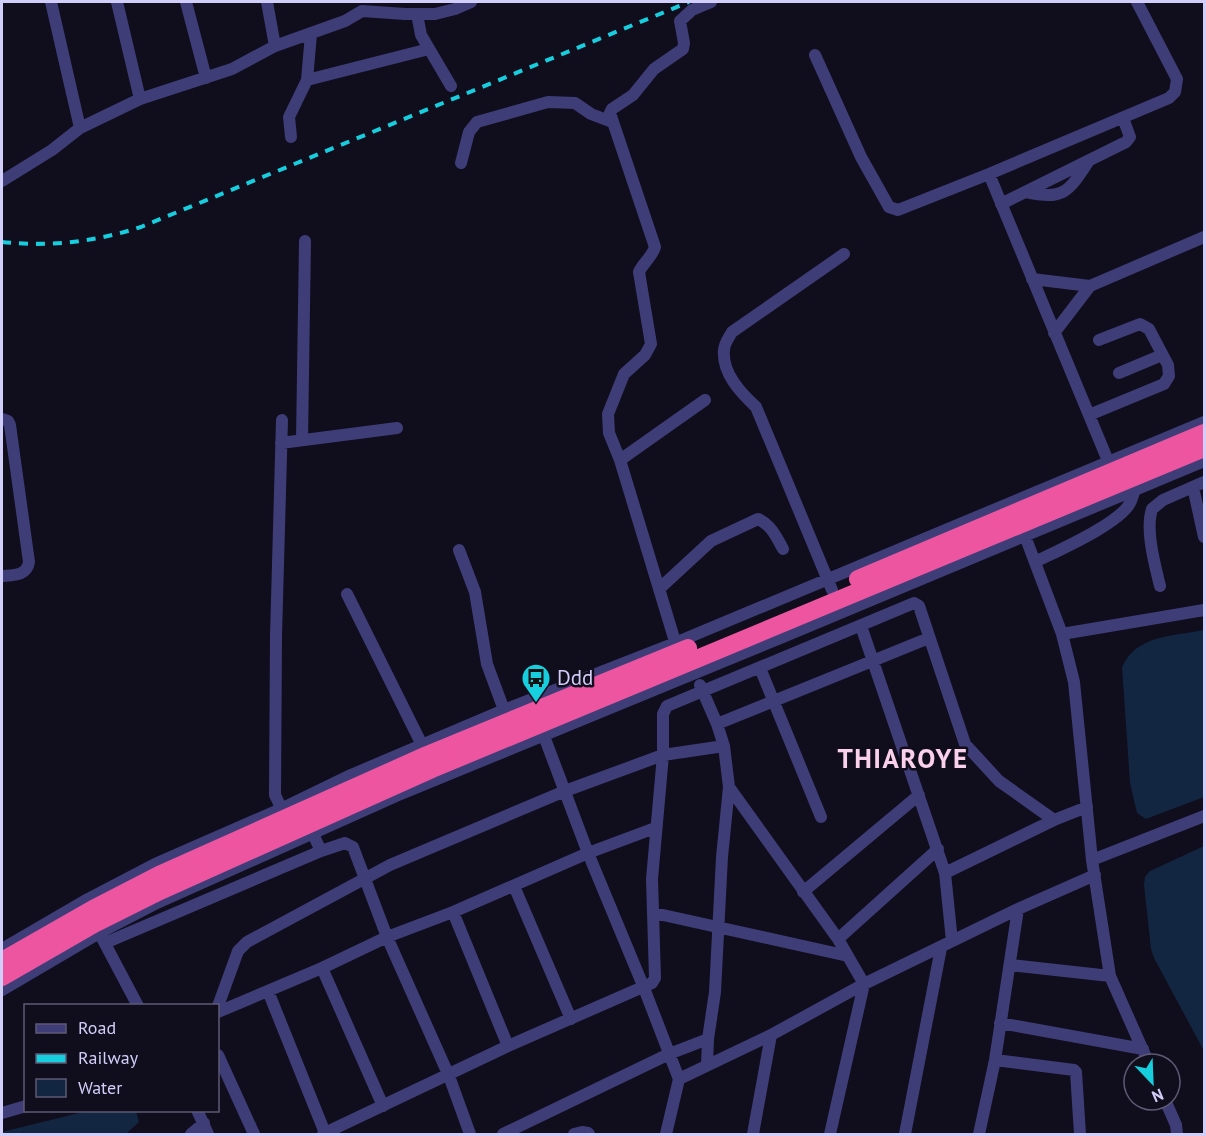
<svg xmlns="http://www.w3.org/2000/svg" width="1206" height="1136" font-family="'PT Sans',sans-serif">
	<rect width="100%" height="100%" fill="#100d1c"/>
	<path fill="#122641" d="M1204 630V797L1146 819 1137 813 1130 783 1122 667C1136 635 1174 636 1204 630Z
		M1204 846V1051L1154 958 1151 949 1144 885 1145 877 1150 871Z
		M87 1111H136L139 1122 126 1134H2V1132Z"/>
	<g fill="none" stroke-linecap="round" stroke-linejoin="round">
		<path stroke="#3e3d77" stroke-width="12" d="M51 2 80 128
			M117 2 140 99
			M186 2 206 78
			M267 2 275 46
			M417 14 421 35 451 86
			M815 55 861 157 889 207 898 210 989 174 1111 468
			M307 80 429 49
			M291 137 289 117 307 80 311 34
			M461 163 469 132 477 122 548 102 575 103 591 114 612 122
			M989 174 1169 98 1175 92 1177 79 1137 2
			M2 181 52 150 80 128 140 99 232 69 275 46 345 21 362 11 405 14H435L455 9 471 2
			M1025 192C1063 200 1068 193 1088 162
			M1001 204 1126 142 1130 137 1123 118
			M1032 279 1090 286
			M1054 333 1090 286 1204 237
			M1119 373 1162 355
			M1089 415 1164 384 1169 376 1168 365 1149 329 1140 324 1099 340
			M2 419 8 421 10 425 29 562C27 576 13 575 2 576
			M282 420 276 636 275 795 284 814
			M302 440 305 241
			M281 443 397 428
			M620 460 705 400
			M1193 487 1204 537
			M1025 536 1062 634 1074 682 1092 860 1110 976 1149 1064
			M459 550 475 592 487 664 504 710
			M1035 562C1057 551 1119 524 1130 503 1132 500 1133 494 1135 490
			M1160 586C1155 565 1145 530 1152 509L1163 500 1204 482
			M659 589 711 541 758 519C771 525 776 536 783 549
			M832 590 756 407C740 392 722 373 724 350 724 344 729 337 732 332L844 254
			M347 594 425 751
			M861 626 945 873 952 941
			M1062 634 1204 610
			M677 648 620 460 609 433 608 414 624 374 645 355 651 344 639 272C643 263 652 257 655 247L610 113 612 109 633 95 654 69 683 49 684 43 680 21 692 10 711 2
			M760 668 821 817
			M700 685 717 724 724 746 729 787 722 857 715 992 708 1039 707 1064
			M717 724 929 638
			M541 728 588 853 644 988 679 1079 666 1134
			M729 787 838 939 864 984 830 1134
			M313 834 321 851 345 843 353 847 387 937 449 1076 470 1134
			M1092 860 1204 816
			M945 873 1054 820 1087 807
			M514 886 571 1019
			M803 892 919 795
			M453 912 508 1046
			M654 913 848 956
			M102 938 138 1006
			M838 939 938 849
			M105 943 321 851
			M2 949 88 899 155 864 281 809 351 775 504 710 675 643 1204 422
			M1010 965 1110 976
			M322 968 383 1106
			M2 990 99 933 157 903 396 796 783 637 1204 461
			M268 991 325 1133
			M218 1006 238 951 247 942 390 865 565 791 663 755 724 746
			M218 1012 322 968 387 937 453 912 588 853 655 828
			M1000 1023 1143 1049
			M218 1055 254 1134
			M995 1060 1074 1070 1076 1072 1080 1134
			M679 1079 771 1035 864 984 1018 909 1095 875
			M1165 1100 1176 1125 1177 1134
			M197 1110 208 1134
			M2 1113 26 1106
			M191 1134 204 1123
			M323 1134 508 1046 652 983 655 978 652 879 663 755V714L667 706 914 603 919 606 965 744 999 781 1054 820
			M503 1134 669 1054 708 1039
			M574 1134 582 1132 588 1133 589 1134
			M753 1134 771 1035
			M905 1134 941 948
			M979 1134 995 1060 1018 909"/>
		<path stroke="#ee55a1" stroke-width="18" d="M858 579 1204 433
			M2 961 93 909 159 875 427 755 688 648
			M2 977 94 924 160 891 432 769 1204 448"/>
		<path stroke="#16cede" stroke-width="4" stroke-dasharray="9 8" stroke-linecap="butt" d="M2 242C50 247 94 242 141 227L689 2"/>
	</g>
	<defs>
		<g id="bus-pin" transform="scale(1.5)"><path d="M0 17L-7.5 6A9.5 9.5 0 1 1 7.5 6Z" fill="#16cede" stroke="#100d1c"/><path d="M-5-6H5V4H4V6H2V4H-2V6H-4V4H-5ZM-3.5-4V0h7V-4ZM-3.5 1.2v1.5H-2V1.2ZM2 1.2v1.5H3.5V1.2Z" fill="#111"/></g>
	</defs>
	<g fill-rule="evenodd">
		<use href="#bus-pin" x="536" y="678"/>
	</g>
	<g text-anchor="middle" stroke-width="5" stroke-linejoin="round" paint-order="stroke">
		<g font-size="21" fill="#d2cefa" stroke="#100d1c" text-anchor="start">
			<text x="557" y="685">Ddd</text>
		</g>
		<g font-size="27" font-weight="bold" letter-spacing="1.5" fill="#fad0eb" stroke="#100d1c">
			<text x="903" y="768">THIAROYE</text>
		</g>
	</g>
	<rect width="1206" height="1136" fill="none" stroke="#d2cefa" stroke-width="6"/>
	<rect x="24" y="1004" width="195" height="108" fill="#100d1c" stroke="#5e5a75" stroke-width="1.5"/>
	<rect x="36" y="1024" width="30" height="9" fill="#3e3d77" stroke="#5e5a75" stroke-width="1.5"/>
	<text x="78" y="1034" font-size="18" fill="#d2cefa">Road</text>
	<rect x="36" y="1054" width="30" height="9" fill="#16cede" stroke="#5e5a75" stroke-width="1.5"/>
	<text x="78" y="1064" font-size="18" fill="#d2cefa">Railway</text>
	<rect x="36" y="1079" width="30" height="18" fill="#122641" stroke="#5e5a75" stroke-width="1.5"/>
	<text x="78" y="1094" font-size="18" fill="#d2cefa">Water</text>
	<g transform="translate(1152 1082) rotate(157)"><circle r="28" fill="#100d1c" stroke="#5e5a75" stroke-width="1.5"/>
	<path d="M0-4.5L10 22L0 15L-10 22Z" fill="#16cede"/>
	<text y="-9" font-size="16" font-weight="bold" text-anchor="middle" fill="#d2cefa">N</text>
	</g>
</svg>
